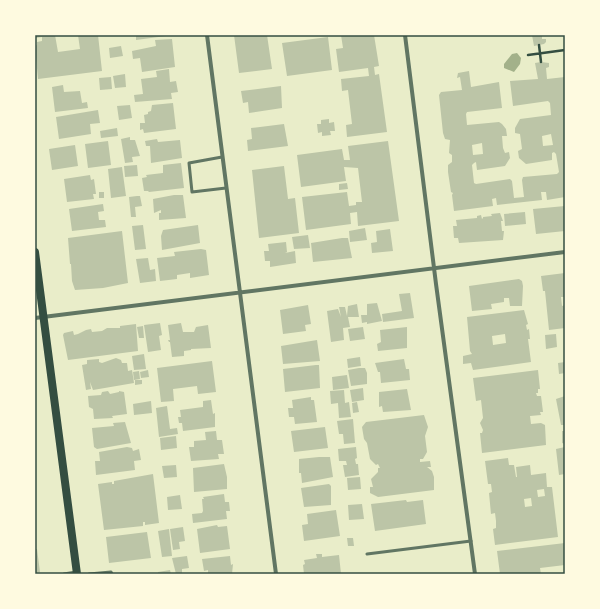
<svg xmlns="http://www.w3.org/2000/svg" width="600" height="609" font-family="'Noto Serif',serif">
	<rect width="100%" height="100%" fill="#e9edc9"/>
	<path fill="#a3b18a" d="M517 53 521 58 520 64 514 72 504 68V64L512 54Z"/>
	<path fill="#bcc5a7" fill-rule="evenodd" d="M35 35H55L58 52 80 49 78 35H98L102 71 38 79 35 46 37 45V42L42 41V37L36 38Z
		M136 35H166V36L136 40Z
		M234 35H267L272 69 239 73Z
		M341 35H374L379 66 374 67 375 75 379 74 387 132 347 137 346 125 352 124 348 90 342 91 341 79 369 76 368 68 339 72 336 49 343 48Z
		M532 35H542V39H546V42L544 44 534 46Z
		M328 37 332 70 287 76 282 43Z
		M172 39 175 67 142 72 140 58 133 59 132 51 156 46 155 40Z
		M121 46 123 56 110 58 109 48Z
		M541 62 549 63V67L546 68 547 79 565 77V197L547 200 546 192H541L542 200 497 205 496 198 492 199 493 206 454 211 452 195 453 193 451 192 448 172V165L452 162V155L449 153 450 140 445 139 443 133 439 95 441 92 462 90 460 77 457 78 458 73 469 71 471 87 499 82 502 108 467 112 466 114 467 125 499 122 502 124 506 129 507 136H502L503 148 505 153 509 152 510 158 505 166 477 170 476 162 474 163 472 165 474 183 476 184 510 179 512 181 514 198 524 197 522 180 523 177 557 174 559 172 556 154 554 152 552 153V160L526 164 519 158 518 151 522 149 520 134 515 133V128L520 119 551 115 550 103 548 101 513 106 510 81 538 79 535 63ZM551 134 553 145 543 146 542 136ZM482 143 483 154 473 155 472 145Z
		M169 69 170 82 176 81 178 92 171 93 172 99 135 102 134 95 143 94 141 79 157 77 156 71Z
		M125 74 126 87 115 88 113 76Z
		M111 77 112 89 100 90 99 78Z
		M63 85 64 92 80 91 82 103 87 102 88 108 55 112 52 87Z
		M281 86 282 108 249 113 248 102 243 103 241 91Z
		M173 103 176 129 144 133 143 129 140 130V123H145L144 115 148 114V112L151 111 152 105Z
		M130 105 132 118 119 120 117 106Z
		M98 110 100 123 90 124 91 134 59 139 56 117Z
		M329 119V123L334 122 335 131H330L331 135 322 136V132L318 133 317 124H321V120Z
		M284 124 288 146 248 151 247 140 252 139 251 128Z
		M117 128 118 136 101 138 100 131Z
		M130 137V140H135L140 156 132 157 133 162 125 163 121 139Z
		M157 139 158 142 180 140 182 158 151 163 150 146H146L145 141Z
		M108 141 111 165 88 168 85 144Z
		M388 141 399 221 358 226 357 212 350 213 351 224 306 230 302 197 347 192 349 206 356 205V202H362L358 168 344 167 346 181 301 187 297 155 342 149 344 160H350L348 146Z
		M75 145 78 166 52 170 49 149Z
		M181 163 184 188 149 192 148 191H144L142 178 147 177 146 175 163 173V165Z
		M137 165 138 176 125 177 124 166Z
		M284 166 288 199 295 198 299 233 259 238 252 170Z
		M122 167 126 196 111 198 108 169Z
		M90 175 91 180 94 179 96 194H93L94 199 67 202 64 179Z
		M347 183 348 189 339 190V184Z
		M99 192H104V198H99Z
		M174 195H183L186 218 159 220V213H161V210L154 213 153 199Z
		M137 196H140L142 206 135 207 136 217H131L129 197Z
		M103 204 104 211 98 212 99 220H105L106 227 72 231 69 209Z
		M565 206V231L536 234 533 209Z
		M525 212 526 224 505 226 504 214Z
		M500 213 503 221H501L502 231H504L503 240 459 243 458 238H454L453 226H457L456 220 477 218V216L481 215 482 219 483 218V217L492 216 491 214Z
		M143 225 146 249 135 250 132 226Z
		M198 225 200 243 162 250 161 236 163 230Z
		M365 228 367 240 350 242 349 231Z
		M390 229 393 251 372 253 371 243 377 242 376 231Z
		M122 231 128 283 103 288 75 290 72 281 71 264H70L68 238Z
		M308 235 310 248 294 249 292 237Z
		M342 238H348L352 258 313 262 311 243Z
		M286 242 287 252 285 253 295 251 296 263 270 267V261H265L264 251H269L268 244Z
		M201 249 206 250 209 275 190 278V273L177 275V279L160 281 157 258 175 256 174 252Z
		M148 258 150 270 155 269 156 281 140 283 136 259Z
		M565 273V297H561L562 306 565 305V328L549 330 545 291H543L541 276Z
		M519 279 522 281 523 286 522 306H510L509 298H504V302L491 304 492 309 472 311 469 286Z
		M410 293 414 318 383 322 382 314 402 311 399 294Z
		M377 303 382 321 367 324V322L362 323 361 315H367V304Z
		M357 304 359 317H348L350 327 343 328 344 340 331 342 327 311 338 309 341 317 339 307H345L347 316 348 306Z
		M308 305 311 324 305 325 306 331 283 334 280 310Z
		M524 310 528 324 526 325 527 330 529 329 530 339H528L531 362 473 370 471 363 463 364V356L472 354 470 351 467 317ZM505 334 506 343 493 345 492 336Z
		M160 323 162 335 159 336 161 350 148 352 144 325Z
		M181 323 183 332H194L196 327 208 325 211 348 191 349V350L184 351V356L172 357 170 342H169L168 340H170L168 325Z
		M136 324 138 351 68 360 63 335 64 333 73 331 74 335 78 334 86 330 91 329 92 332 102 331 107 328H120V326Z
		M143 326 144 338H139L137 327Z
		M363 327 365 339 350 341 348 329Z
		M407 327V348L378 351 377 344 381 342 380 330Z
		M556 334 557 347 546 349 545 335Z
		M317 340 320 361 283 364 281 346Z
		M144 354 146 369 134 370 132 356Z
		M360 357 361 366 348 368 347 359Z
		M99 359V362L102 363 116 358 121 360 122 363H127L128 371 132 370 134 383 93 390 90 382 91 389 86 390 82 365 87 364V360Z
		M404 359 406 369H409L410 380 381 383 380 372H378L375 363Z
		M212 361 216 392 198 394 197 386 173 389 174 401 161 402 157 368Z
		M565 362V373L559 374 558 363Z
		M316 365H319L320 388 285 392 283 369Z
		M359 368H365L367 373V384L351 386 348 370Z
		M148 370 149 377 141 378 140 372Z
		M538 370 540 389H538V393H536L537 396H541L543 412H540L541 415 530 416 531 424 541 423 545 425 546 445 482 453 480 433H482L483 430 480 423 483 418 481 400 476 401 473 378Z
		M139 371 140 379 134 380 133 372Z
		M347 375 349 388 333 390 332 377Z
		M135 380H142V384L135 385Z
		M363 388 364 400 352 402 350 390Z
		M407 389 411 410 383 412 382 406 379 407V392Z
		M344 390 345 403 349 402 351 417 339 418 338 403 331 404 330 391Z
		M108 391 110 394 119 392V391L124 392 127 414 112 416 113 418 94 419 93 409 89 407 88 396 101 395 102 392Z
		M565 396V425H561L556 399Z
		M311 397V400H314L317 422 295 424 294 417H289L288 408H293L292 400Z
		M211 400 213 414 215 413V427L183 431 182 423H179L178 417H181L180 410 203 407V401Z
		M151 401 152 413 134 415 133 404Z
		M357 402 359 412 353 413 352 403Z
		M167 406 170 429 177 428 178 434 159 437 156 408Z
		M424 415 428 427 425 436 427 452 423 459H420V462L430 461 431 467H427L432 471 434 477V490L378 497 370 493V487H373L371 479 378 472V468H380L378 464 376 465 370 459 367 443 364 439 362 427 366 422Z
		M353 419 355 443 344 444 343 434H339L337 421Z
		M125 422 131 443 97 449 94 447 92 428 114 426 113 423Z
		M325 427 328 448 294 452 291 431Z
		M216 431 217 440H222L224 454H218L219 459 191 461 189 447H194V441L206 440 205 432Z
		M562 431H565V444L562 443Z
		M176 436 177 448 161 450 160 438Z
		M127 447 132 448 133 451 139 449 141 460 134 461 135 470 96 475 95 461H100L99 452Z
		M356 447 357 458 355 459 356 464H358L359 475 345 477 343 465H347L346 461H339L338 449Z
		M565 447V474L559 475 556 449Z
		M319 457H330L333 477 302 483 301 473H299V459Z
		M508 458 509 465H514L516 477H517L516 467 530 465 531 475 546 473 547 487H552L558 537 495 545 493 529 496 528V521L495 513 491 514 489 493 492 492 491 484H488L485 461ZM544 489 545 496 538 497 537 490ZM531 498 532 506 525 507 524 499Z
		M224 464 227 477V489L194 492 193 468Z
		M176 465 177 477 164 478 162 466Z
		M153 474 159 523 145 525V522H143V526L104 530 98 484 112 482V484H114V481Z
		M360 477 361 489 348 490 347 478Z
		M329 484 331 486V505L304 507 301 488Z
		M224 494 225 502H229L230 511H226L227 519 193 523 192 514 202 513 203 511 202 499H204L203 497Z
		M180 495 182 509 168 510 167 497Z
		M406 500 407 502 423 500 426 524 375 531 371 504Z
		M362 504 364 519 349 520 348 505Z
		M336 510 340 536 304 541 302 525 308 524 307 514Z
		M217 525 218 527 227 526 230 549 200 553 197 529Z
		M183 527 185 541 179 542 180 549 173 550 170 529Z
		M169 529 172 556 162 557 158 531Z
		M147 532 151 558 109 563 106 537Z
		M347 538H353L354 546H348Z
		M565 543V565L540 568 541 574H500L497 551Z
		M35 549H37L40 572 35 573Z
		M316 554H322V557L339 555 341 574H304L303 565 305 564 304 560 317 558Z
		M187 556 189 568 182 569V574H176L172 558Z
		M230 556 231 565 233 564 232 574H208V570L204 571 202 559Z
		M170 570 171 574H158V572Z"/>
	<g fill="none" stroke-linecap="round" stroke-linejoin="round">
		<path stroke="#344e41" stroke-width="2.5" d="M539 45 541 62
			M528 55 565 50"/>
		<path stroke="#617663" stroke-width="3" d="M222 157 189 163 192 192 226 188
			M367 554 471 541
			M64 574 76 572
			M89 574 111 572 112 574"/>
		<path stroke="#617663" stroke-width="4" d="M207 35 276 574
			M405 35 436 284 475 574
			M35 318 565 252"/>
		<path stroke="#344e41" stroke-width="8" d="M35 252 77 574"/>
	</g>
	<rect width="600" height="609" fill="none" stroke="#fefae0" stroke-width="72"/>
	<rect x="36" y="36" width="528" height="537" fill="none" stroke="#344e41" stroke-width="1.5"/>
</svg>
